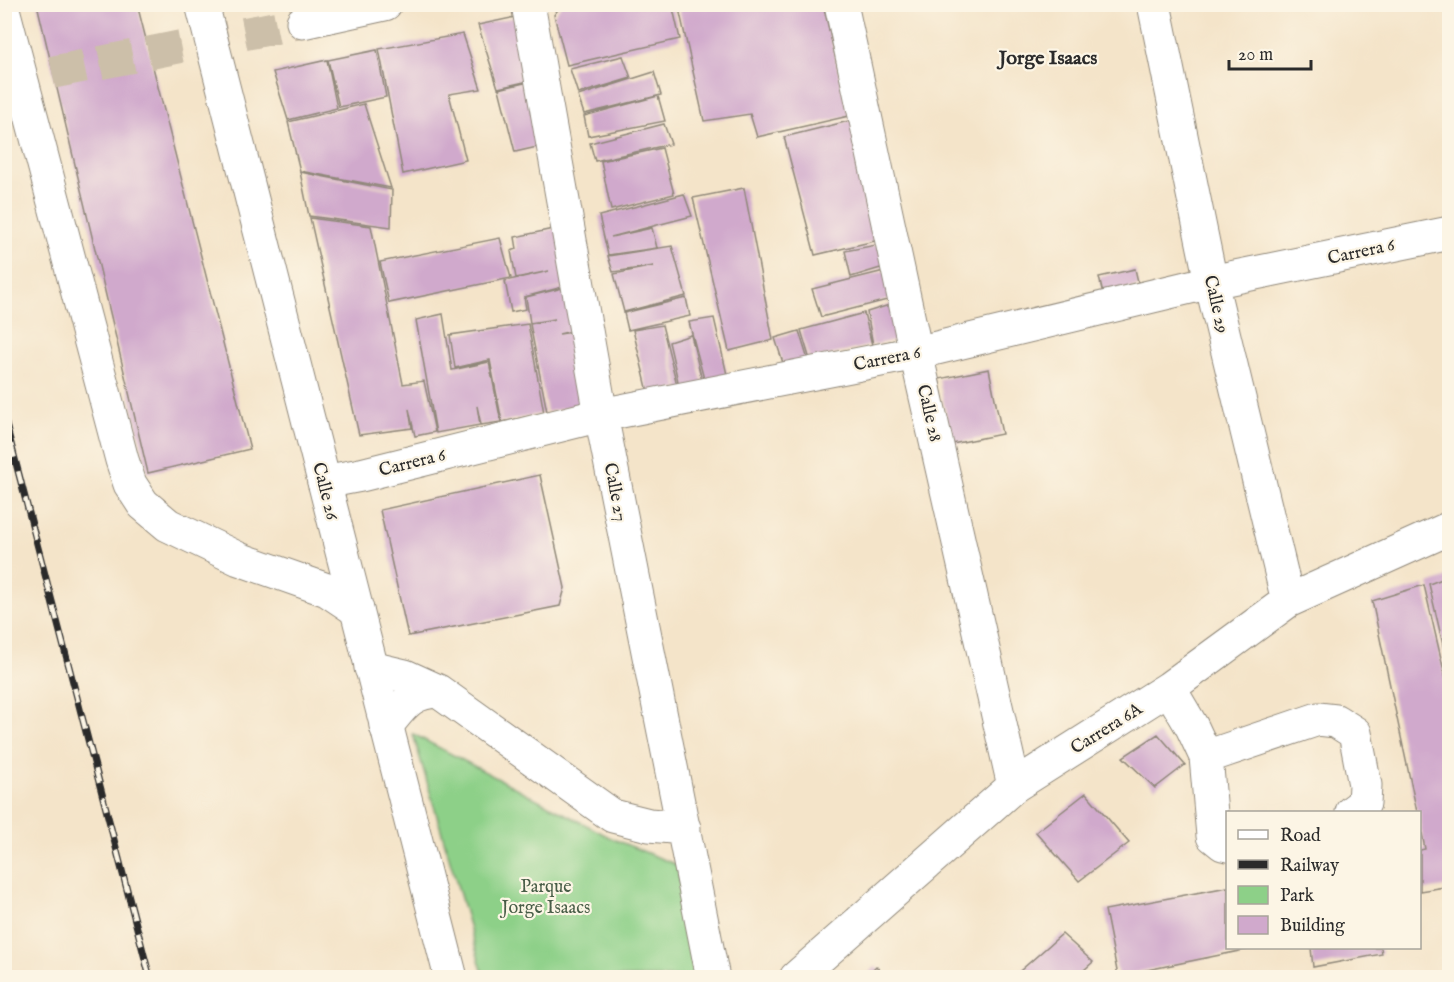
<svg xmlns="http://www.w3.org/2000/svg" width="1454" height="982" font-family="'IM FELL English',serif">
	<rect width="100%" height="100%" fill="#fcf5e5"/>
	<filter id="ink" filterUnits="userSpaceOnUse"><feTurbulence type="fractalNoise" baseFrequency=".0167" numOctaves="2"/><feDisplacementMap in="SourceGraphic" scale="12" xChannelSelector="R" yChannelSelector="G"/><feConvolveMatrix kernelMatrix="1 2 1 2 8 2 1 2 1" color-interpolation-filters="sRGB"/></filter>
	<filter id="wash" filterUnits="userSpaceOnUse"><feTurbulence type="fractalNoise" baseFrequency=".008" numOctaves="4" result="noise"/><feDisplacementMap in="SourceGraphic" scale="24" xChannelSelector="R" yChannelSelector="G"/><feGaussianBlur stdDeviation="1.35" result="paint"/><feColorMatrix in="noise" values="0 0 0 0 0 0 0 0 0 0 0 0 0 0 0 0 0 1.4 0 .05"/><feComposite in="paint" operator="in"/></filter>
	<g filter="url(#wash)">
		<rect width="100%" height="100%" fill="#f4e4c9"/>
		<path fill="#8dd088" stroke="#5c7e5a" stroke-width="1.5" d="M413 734 613 839 677 865 696 977H484Z"/>
		<g id="blocks">
			<path fill="#d0a9cc" d="M37 4H137L250 449 148 473Z
				M562 4H672L680 39 567 65 554 15Z
				M678 4H823L849 116 757 137 750 114 704 121Z
				M520 16 533 80 498 88 478 25Z
				M463 34 481 89 449 94 466 160 403 174 379 49Z
				M377 50 386 97 339 107 328 60Z
				M623 56 631 78 578 94 570 69Z
				M327 60 337 108 288 120 273 72Z
				M654 72 661 95 584 114 578 96Z
				M533 81 546 145 515 152 499 89Z
				M658 96 665 121 588 136 584 116Z
				M364 104 391 188 300 171 288 122Z
				M853 120 879 240 815 255 784 137Z
				M664 124 671 144 595 161 590 143Z
				M662 148 674 194 611 210 601 161Z
				M300 172 392 190 391 227 309 216Z
				M744 188 773 340 729 351 693 198Z
				M684 194 692 216 611 237 652 228 657 248 608 255 599 216Z
				M310 218 371 226 403 384 424 381 435 432 415 436 409 409 412 428 359 435Z
				M558 228 570 285 524 297 526 309 511 312 505 281 549 271 516 278 511 251 517 249 515 237Z
				M500 238 511 278 389 303 380 262Z
				M881 244 887 266 851 277 845 251Z
				M672 246 686 296 624 312 614 274 654 266 613 272 608 256Z
				M1135 269 1139 286 1103 294 1099 277Z
				M888 270 895 298 821 317 812 289Z
				M571 286 580 329 559 334 580 331 596 401 547 412 530 324 555 319 530 323 526 297Z
				M686 298 690 316 628 330 624 313Z
				M899 302 909 337 873 345 867 312Z
				M864 313 872 345 810 360 801 330Z
				M443 314 452 370 489 362 501 422 481 425 477 406 480 425 436 433 416 320Z
				M714 318 728 379 705 383 689 322Z
				M528 324 544 413 502 422 490 360 455 368 450 335Z
				M662 325 678 389 648 392 633 330Z
				M799 331 808 360 784 366 775 338Z
				M691 335 703 385 680 390 669 342Z
				M989 369 1002 434 952 444 939 379Z
				M540 475 565 588 560 606 408 636 380 510Z
				M1450 576V671H1449L1429 584Z
				M1424 585 1450 697V886L1420 891V850L1425 849 1420 823V812H1417L1372 601Z
				M1158 734 1185 765 1155 788 1123 757Z
				M1086 793 1129 843 1079 881 1036 832Z
				M1228 887V948L1249 949 1118 976 1105 910Z
				M1062 934 1093 962 1075 978H1012Z
				M1311 948H1381L1382 954 1313 967Z
				M876 966 886 978H864Z"/>
		</g>
	</g>
	<g filter="url(#ink)">
		<use href="#blocks" fill-opacity="0" stroke="#90887a" stroke-width="1.5"/>
		<g fill="none" stroke-linecap="round" stroke-linejoin="round">
			<path stroke="#ccbfa9" stroke-width="33" stroke-dasharray="33 16" stroke-linecap="butt" d="M4 82 303 22"/>
			<g stroke="#90887a" stroke-width="35">
				<path id="minor" d="M528 4 601 415 713 978
					M841 4 916 353 1014 786
					M1154 4 1211 282 1288 601
					M4 13 122 460 130 484 143 504 168 525 239 559 327 590 357 610
					M324 482 361 475 601 415 916 353 1211 282 1450 233
					M371 668 405 676 438 691 613 816 649 825 684 828
					M1169 688 1192 727 1206 757 1213 836 1223 844 1228 845
					M386 726C403 706 410 692 438 691
					M1206 757 1318 719 1336 721 1355 733 1365 785 1364 803 1352 812
					M796 978 1014 786 1169 688 1288 601 1450 528"/>
			</g>
			<g stroke="#90887a" stroke-width="35">
				<path id="major" d="M202 4 451 978
					M303 22 385 4"/>
			</g>
			<use href="#minor" stroke="#fff" stroke-width="33"/>
			<use href="#major" stroke="#fff" stroke-width="33"/>
			<g stroke="#2b2b2b" stroke-width="7">
				<path id="rail" d="M4 417 150 978"/>
			</g>
			<use href="#rail" stroke="#fcf5e5" stroke-width="4.5" stroke-dasharray="14" stroke-linecap="butt"/>
		</g>
	</g>
	<g text-anchor="middle" stroke-width="4.5" stroke-linejoin="round" paint-order="stroke">
		<g font-size="18" fill="#2b2b2b" stroke="#fcf5e5">
			<text transform="translate(1361 251) rotate(-12)" y="6">Carrera 6</text>
			<text transform="translate(1217 304) rotate(77)" y="6">Calle 29</text>
			<text transform="translate(887 358) rotate(-11)" y="6">Carrera 6</text>
			<text transform="translate(930 413) rotate(77)" y="6">Calle 28</text>
			<text transform="translate(412 462) rotate(-14)" y="6">Carrera 6</text>
			<text transform="translate(326 491) rotate(76)" y="6">Calle 26</text>
			<text transform="translate(616 492) rotate(79)" y="6">Calle 27</text>
			<text transform="translate(1106 728) rotate(-32)" y="6">Carrera 6A</text>
		</g>
		<g font-size="18" fill="#485d47" stroke="#fcf5e5">
			<text x="546" y="892">Parque<tspan x="546" dy="21">Jorge Isaacs</tspan></text>
		</g>
		<g font-size="20" font-weight="bold" fill="#2b2b2b" stroke="#fcf5e5">
			<text x="1048" y="64">Jorge Isaacs</text>
		</g>
	</g>
	<rect width="1454" height="982" fill="none" stroke="#fcf5e5" stroke-width="24"/>
	<rect x="1226" y="811" width="195" height="138" fill="#fcf5e5" stroke="#a8a49b" stroke-width="1.5"/>
	<rect x="1238" y="830" width="30" height="9" fill="#ffffff" stroke="#a8a49b" stroke-width="1.5"/>
	<text x="1280" y="841" font-size="18" fill="#2b2b2b">Road</text>
	<rect x="1238" y="860" width="30" height="9" fill="#2b2b2b" stroke="#a8a49b" stroke-width="1.5"/>
	<text x="1280" y="871" font-size="18" fill="#2b2b2b">Railway</text>
	<rect x="1238" y="886" width="30" height="18" fill="#8dd088" stroke="#a8a49b" stroke-width="1.5"/>
	<text x="1280" y="901" font-size="18" fill="#2b2b2b">Park</text>
	<rect x="1238" y="916" width="30" height="18" fill="#d0a9cc" stroke="#a8a49b" stroke-width="1.5"/>
	<text x="1280" y="931" font-size="18" fill="#2b2b2b">Building</text>
	<path d="M1229 60v9h82v-9" fill="none" stroke="#2b2b2b" stroke-width="3"/>
	<text x="1238" y="60" font-size="18" fill="#2b2b2b" stroke="#fcf5e5" stroke-width="4.5" paint-order="stroke">20 m</text>
</svg>
